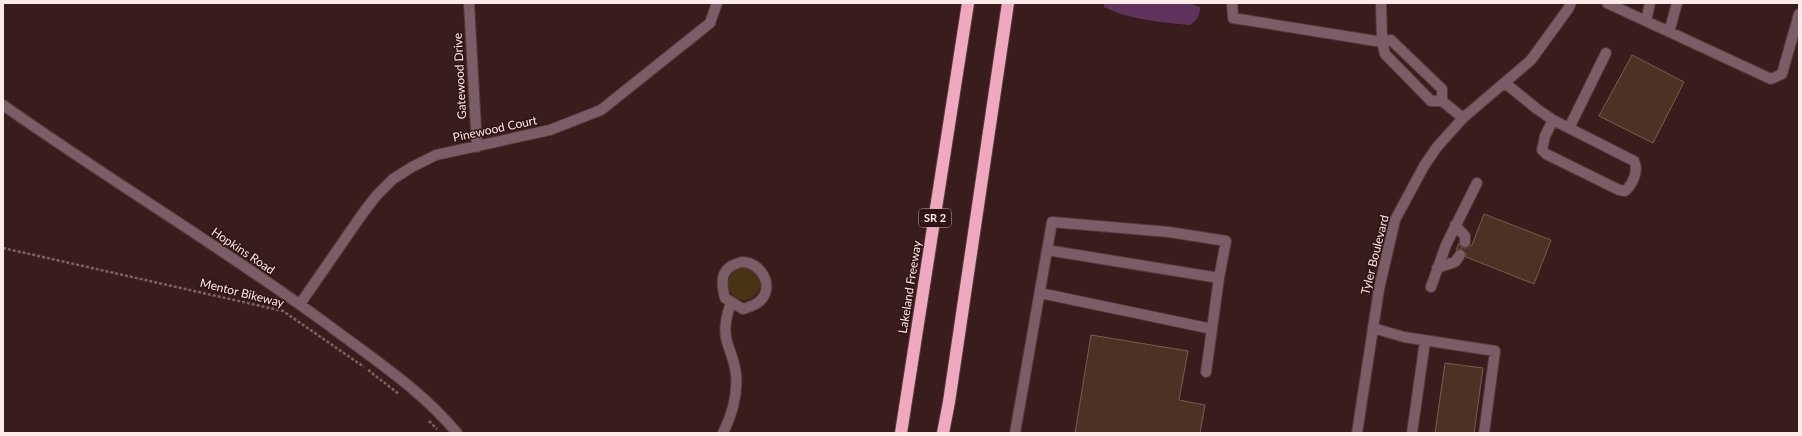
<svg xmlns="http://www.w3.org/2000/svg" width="1802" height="436" font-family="Lato,sans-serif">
	<rect width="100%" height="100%" fill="#381d1c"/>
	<path fill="#483412" d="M728 284a16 16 0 1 1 32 0a16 16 0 1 1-32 0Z"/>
	<path fill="#60335d" d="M1104 3H1190L1200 7C1200 16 1197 20 1190 25 1161 22 1130 20 1104 7Z"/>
	<path fill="#4b3224" stroke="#785d4e" d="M1632 55 1684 82 1653 143 1599 116Z
		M1484 214 1551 240 1534 284 1466 257V253L1463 250 1460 249 1456 250 1459 243 1461 247 1465 248 1472 245Z
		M1091 335 1188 351 1179 400 1205 405 1200 433H1075Z
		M1445 363 1483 368 1474 433H1435Z"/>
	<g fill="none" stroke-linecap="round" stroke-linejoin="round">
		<g stroke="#543a39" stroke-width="12">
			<path id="minor" d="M469 3 477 147
				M1232 3 1233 18 1382 42 1381 3
				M1607 3 1771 79 1782 74 1799 14
				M1646 21 1650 3
				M1669 32 1677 3
				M1505 83 1537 109 1553 120 1634 161C1639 170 1633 184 1625 191L1619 190 1546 154 1542 150 1545 136 1553 120
				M1442 101V89L1391 40 1382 42 1385 54 1431 101H1442L1463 118
				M3 105C112 182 228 251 335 330 378 362 423 392 457 433
				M1569 128 1606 53
				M1455 225 1465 236V242
				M1047 250 1219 278 1206 372
				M742 262C761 262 775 286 760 301 756 305 749 307 743 309L725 298C720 279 721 267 742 262Z
				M1437 268 1455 262 1460 255
				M1431 287 1446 245 1477 183
				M1040 293 1212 329
				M300 304 363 213 377 195 393 179 412 167 436 155 550 130 601 110 710 23 717 3
				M1373 328 1404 337 1495 351 1484 433
				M723 433C732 415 738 395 736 374 735 363 730 352 727 342 723 328 727 315 731 302
				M1015 433 1052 222 1169 232 1226 241 1219 278
				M1357 433 1379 289 1395 220 1424 166 1437 147 1463 118 1531 60 1568 9 1571 3
				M1412 433 1425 341"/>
		</g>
		<g stroke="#543a39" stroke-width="14">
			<path id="highway" d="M901 433 968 3
				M943 433 949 402 1008 3"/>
		</g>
		<path stroke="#7c6362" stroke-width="2.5" stroke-dasharray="3 2" stroke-linecap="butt" d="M3 248 283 311 364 367
			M368 370 399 394
			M429 421 437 429"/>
		<use href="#minor" stroke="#7a5d67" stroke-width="10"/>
		<use href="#highway" stroke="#f0a8c1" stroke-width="12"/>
	</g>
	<g text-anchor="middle" stroke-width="3" stroke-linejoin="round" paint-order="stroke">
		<rect fill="#2e1413" stroke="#c0aaa9" stroke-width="1" x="919" y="209" width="32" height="18" rx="3"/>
		<g font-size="11" font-weight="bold" fill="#feeae9">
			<text x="935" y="222">SR 2</text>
		</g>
		<g font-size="12" fill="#feeae9" stroke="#2e1413">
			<text transform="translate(460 76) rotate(-93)" y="4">Gatewood Drive</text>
			<text transform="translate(495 129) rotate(-12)" y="4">Pinewood Court</text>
			<text transform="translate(243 251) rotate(34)" y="4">Hopkins Road</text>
			<text transform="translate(1375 255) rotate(-76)" y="4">Tyler Boulevard</text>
			<text transform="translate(910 287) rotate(-81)" y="4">Lakeland Freeway</text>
			<text transform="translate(242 293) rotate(14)" y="4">Mentor Bikeway</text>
		</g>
	</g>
	<rect width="1802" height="436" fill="none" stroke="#feeae9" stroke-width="8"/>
</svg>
